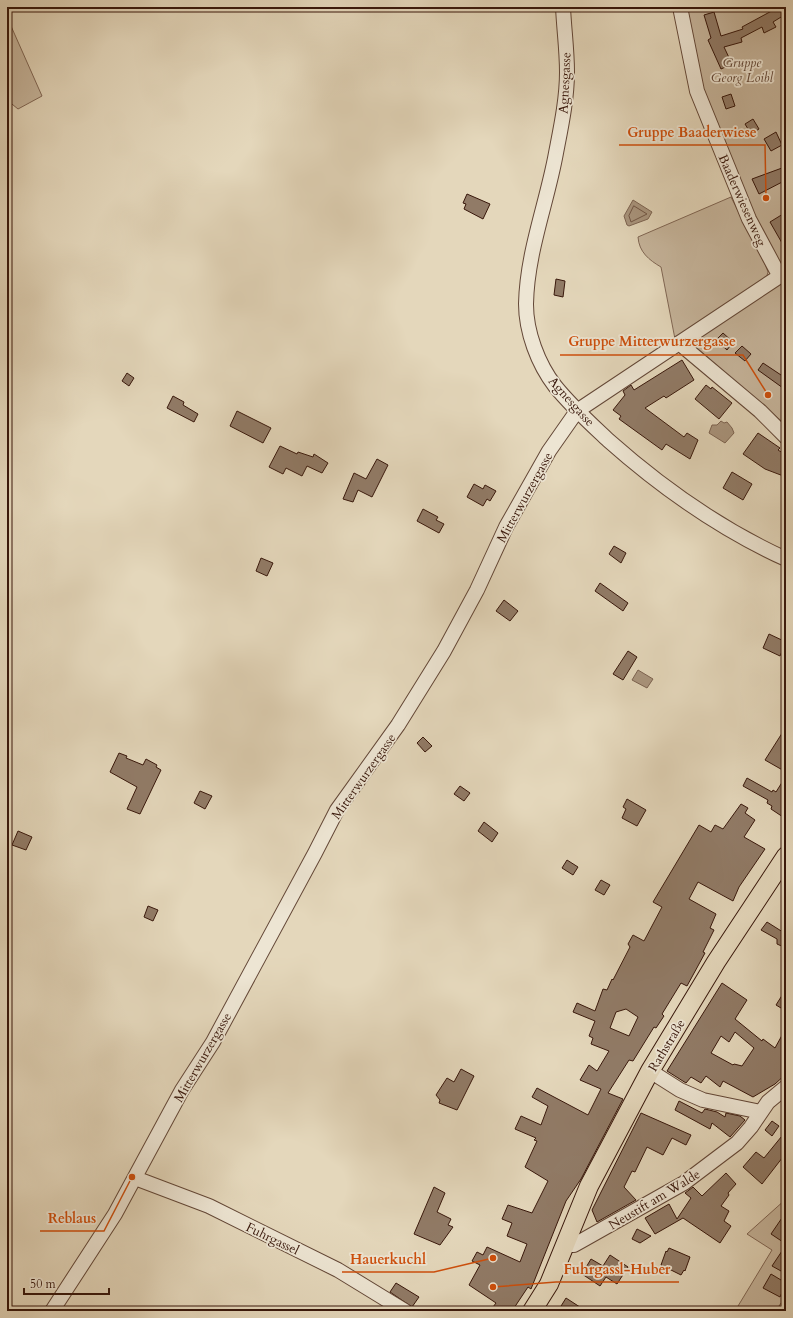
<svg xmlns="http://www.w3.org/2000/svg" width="793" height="1318" font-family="Cardo,serif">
	<rect width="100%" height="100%" fill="#e4d7bb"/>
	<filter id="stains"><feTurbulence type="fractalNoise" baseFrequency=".005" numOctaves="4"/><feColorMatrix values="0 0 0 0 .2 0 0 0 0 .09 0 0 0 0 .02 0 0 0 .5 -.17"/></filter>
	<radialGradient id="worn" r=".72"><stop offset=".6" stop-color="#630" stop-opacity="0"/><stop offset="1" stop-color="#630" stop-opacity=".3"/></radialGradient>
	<path fill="#c7b69d" stroke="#806654" d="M683 7H786V266H782L752 213 703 91Z
		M7 17 42 96 18 109 7 100Z
		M731 197 765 264 768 272 766 279 675 339 661 267C649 260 639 252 638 237Z
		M786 278V425L691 343Z
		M786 1199V1311H735L772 1250 747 1234Z"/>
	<path fill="#aa967f" stroke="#7c6351" d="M633 200 652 212 648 219 629 226 627 225 624 216Z
		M721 421 724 423 727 422 732 428 734 433 725 443 709 433 712 425H717Z
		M638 670 653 679 647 688 632 680Z"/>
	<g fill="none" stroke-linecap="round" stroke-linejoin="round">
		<path stroke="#715645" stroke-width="1" d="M634 206 647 214 631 222 629 216Z"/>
	</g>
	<path fill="#917b67" stroke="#38170b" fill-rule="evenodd" d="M779 7H786V14L773 22 776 27 764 33 762 27 741 38 742 42 724 47 732 64 721 69 708 40 711 38 704 15 714 12 721 36 743 29 742 27Z
		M731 94 735 106 726 109 722 97Z
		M753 119 759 129 751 134 745 124Z
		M776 132 782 145 771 151 764 139Z
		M782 168 786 180 759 194 752 179Z
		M467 194 490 204 483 219 464 209 466 204 463 203Z
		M783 214 786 219V250L770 222Z
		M556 279 565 281 563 297 554 295Z
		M723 333 733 342 727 350 716 340Z
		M742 346 751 354 745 361 735 353Z
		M682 360 694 380 666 398 664 396 645 408 684 437 687 433 698 440 690 459 666 444 662 450 619 419 621 416 613 410 625 395 623 391 631 385 634 390Z
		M763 363 781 375 786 368V383L783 388 758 370Z
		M127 373 134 378 129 386 122 381Z
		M706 385 711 389 712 387 732 403 719 419 695 399Z
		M173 396 184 402 183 405 198 414 194 422 167 408Z
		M237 411 271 428 263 443 230 426Z
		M758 433 780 448 778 450 786 455V477L765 469 743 454Z
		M280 446 297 454 298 452 313 457 314 454 328 463 322 473 307 466 302 476 286 468 283 474 269 467Z
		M377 459 388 465 372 497 358 490 353 502 343 499 354 473 366 479Z
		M732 472 752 484 743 500 723 488Z
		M474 484 483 489 485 485 496 491 490 501 487 499 483 506 467 497Z
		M423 509 438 517 436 520 444 524 439 533 417 521Z
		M614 546 626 553 621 563 609 554Z
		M261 558 273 563 267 576 256 571Z
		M600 583 628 603 623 611 595 591Z
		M504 600 518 611 510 621 496 611Z
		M769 634 786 642 780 656 763 648Z
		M628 651 637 657 623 680 613 674Z
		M786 727V772L765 760Z
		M423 737 432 746 425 752 417 743Z
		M119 753 127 756 126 758 143 765 146 759 157 765 156 767 161 770 140 814 127 809 137 787 110 772Z
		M786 776V819L771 809 772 806 767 803 768 800 743 786 747 778 772 792 773 790 776 792Z
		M460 786 470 793 464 801 454 794Z
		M200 791 212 796 205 809 194 803Z
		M627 799 646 810 637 826 622 818 626 809 623 807Z
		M741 804 748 808 745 813 755 820 744 837 765 849 739 887 733 901 698 882 689 899 716 914 710 928 714 930 703 952 705 953 687 986 681 983 662 1014 664 1016 656 1028 654 1027 633 1061 629 1060 608 1093 623 1099 581 1179 566 1201 531 1289 528 1287 512 1311H490L496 1303 469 1285 480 1265 472 1261 477 1252 483 1255 487 1247 520 1262 527 1244 507 1236 512 1223 502 1219 508 1205 532 1213 548 1181 525 1167 537 1141 534 1140 536 1138 515 1129 521 1116 541 1125 548 1106 532 1097 537 1088 588 1115 601 1089 580 1080 589 1065 597 1071 609 1051 591 1044 593 1038 589 1036 595 1021 573 1012 577 1003 595 1011 603 989 607 990 612 979 613 980 630 947 628 944 633 935 644 941 662 907 653 902 699 825 711 832 715 825 723 829ZM626 1009 638 1017 629 1036 610 1028 616 1012Z
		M484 822 498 833 492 842 478 831Z
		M18 831 32 837 26 850 12 845Z
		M567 860 578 867 573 875 562 868Z
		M601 880 610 885 604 895 595 890Z
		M148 906 158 910 153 921 144 917Z
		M767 922 786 934V948L777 944V939L761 930Z
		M722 983 747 1000 735 1019 762 1041 763 1039 775 1048 786 1028V1074L775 1084 753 1097 723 1081 720 1087 706 1076 701 1083 691 1077 686 1083 667 1071ZM735 1032 754 1048 742 1066 734 1064 733 1065 711 1053 721 1036 729 1042Z
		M786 989V1011L776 1005Z
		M461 1069 474 1076 457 1110 439 1103 440 1100 436 1095 447 1078 454 1082Z
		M679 1101 702 1113 705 1109 717 1112 725 1117 726 1113 740 1116 745 1120 730 1137 712 1123 710 1129 675 1110Z
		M641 1113 691 1135 686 1145 672 1138 663 1155 647 1147 635 1172 632 1171 624 1187 636 1200 597 1222 592 1210Z
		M772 1121 779 1126 772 1136 765 1130Z
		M786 1131V1153L762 1184 743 1167 756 1152 764 1158Z
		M726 1173 736 1184 728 1193 729 1195 721 1206 729 1211 724 1221 731 1226 720 1243 683 1218 655 1234 645 1218 669 1204 677 1219 691 1198 685 1193 693 1187 702 1196Z
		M434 1187 445 1193 437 1212 451 1219 448 1225 453 1227 440 1245 414 1234Z
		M786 1212V1244L771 1234Z
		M637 1229 651 1236 640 1243 632 1239Z
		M786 1245V1264L781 1271 772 1266Z
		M669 1248 690 1257 685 1271 684 1270 681 1275 661 1265 666 1251 667 1252Z
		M610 1255 628 1267 617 1284 606 1277 600 1286 582 1274 591 1259 603 1266Z
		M771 1274 786 1283 780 1297 763 1288Z
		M396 1283 419 1297 412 1307 390 1292Z
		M566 1298 586 1311H558Z"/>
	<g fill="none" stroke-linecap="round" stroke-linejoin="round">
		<g stroke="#634737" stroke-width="16">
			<path id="minor" d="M563 7C564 29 567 50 567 72 567 99 561 127 556 153 547 203 527 252 526 304 526 332 538 364 555 386 571 406 590 423 608 440 662 488 720 529 786 559
				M680 7 697 91 749 219 779 275
				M679 343 760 411 786 437
				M650 1071 680 1090 703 1100 761 1112
				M135 1178 209 1206 338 1270 405 1311
				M564 1245H574L583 1240 684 1183 737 1143 751 1127 768 1102 786 1087
				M52 1311 115 1214 182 1090 213 1042 315 853 337 810 398 725 444 651 477 590 506 527 549 451 577 411 786 272
				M785 1311 786 1309"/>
		</g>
		<g stroke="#38170b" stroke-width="20">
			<path id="major" d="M532 1311 549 1284 589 1186 650 1071 716 962 786 856"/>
		</g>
		<use href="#minor" stroke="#ede5d3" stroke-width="14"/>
		<use href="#major" stroke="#e4d7bb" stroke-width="18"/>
	</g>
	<g text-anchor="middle" stroke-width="3.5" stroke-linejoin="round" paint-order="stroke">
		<g font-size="13" font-style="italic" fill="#634737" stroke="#ede5d3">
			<text x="742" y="67">Gruppe<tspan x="742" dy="15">Georg Loibl</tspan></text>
		</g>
		<g font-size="13" fill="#38170b" stroke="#ede5d3">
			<text transform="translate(564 83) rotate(-87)" y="5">Agnesgasse</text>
			<text transform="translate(743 200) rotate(66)" y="5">Baaderwiesenweg</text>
			<text transform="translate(572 401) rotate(48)" y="5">Agnesgasse</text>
			<text transform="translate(524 497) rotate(-61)" y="5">Mitterwurzergasse</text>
			<text transform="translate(363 776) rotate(-55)" y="5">Mitterwurzergasse</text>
			<text transform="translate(666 1045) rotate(-59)" y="5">Rathstraße</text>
			<text transform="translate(202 1057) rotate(-60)" y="5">Mitterwurzergasse</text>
			<text transform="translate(654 1199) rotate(-31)" y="5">Neustift am Walde</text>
			<text transform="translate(273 1238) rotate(26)" y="5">Fuhrgassel</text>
		</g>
	</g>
	<path fill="none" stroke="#ce4f0c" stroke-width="1.5" d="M766 198L765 145H619M768 395L743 355H560M132 1177L104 1231H40M493 1258L434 1272H342M493 1287L556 1282H679"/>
	<g fill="#ce4f0c" stroke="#ede5d3" stroke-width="1.5">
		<circle cx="766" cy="198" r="4"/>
		<circle cx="768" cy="395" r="4"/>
		<circle cx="132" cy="1177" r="4"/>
		<circle cx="493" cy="1258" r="4"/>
		<circle cx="493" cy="1287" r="4"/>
	</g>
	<g font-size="14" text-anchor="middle" font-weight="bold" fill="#ce4f0c" stroke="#ede5d3" stroke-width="3.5" stroke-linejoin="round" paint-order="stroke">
		<text x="692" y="137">Gruppe Baaderwiese</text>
		<text x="652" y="346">Gruppe Mitterwurzergasse</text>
		<text x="72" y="1223">Reblaus</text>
		<text x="388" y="1264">Hauerkuchl</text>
		<text x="617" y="1274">Fuhrgassl-Huber</text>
	</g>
	<rect width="793" height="1318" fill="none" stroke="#e4d7bb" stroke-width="24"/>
	<rect x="8" y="8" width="777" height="1302" fill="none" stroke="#38170b" stroke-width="2"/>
	<rect x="12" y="12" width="769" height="1294" fill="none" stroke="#38170b"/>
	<path d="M24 1288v6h85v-6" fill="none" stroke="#38170b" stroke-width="2"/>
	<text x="30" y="1288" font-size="12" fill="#38170b" stroke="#ede5d3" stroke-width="3" paint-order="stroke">50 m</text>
	<rect width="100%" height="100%" filter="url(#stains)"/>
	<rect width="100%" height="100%" fill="url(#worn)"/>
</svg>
